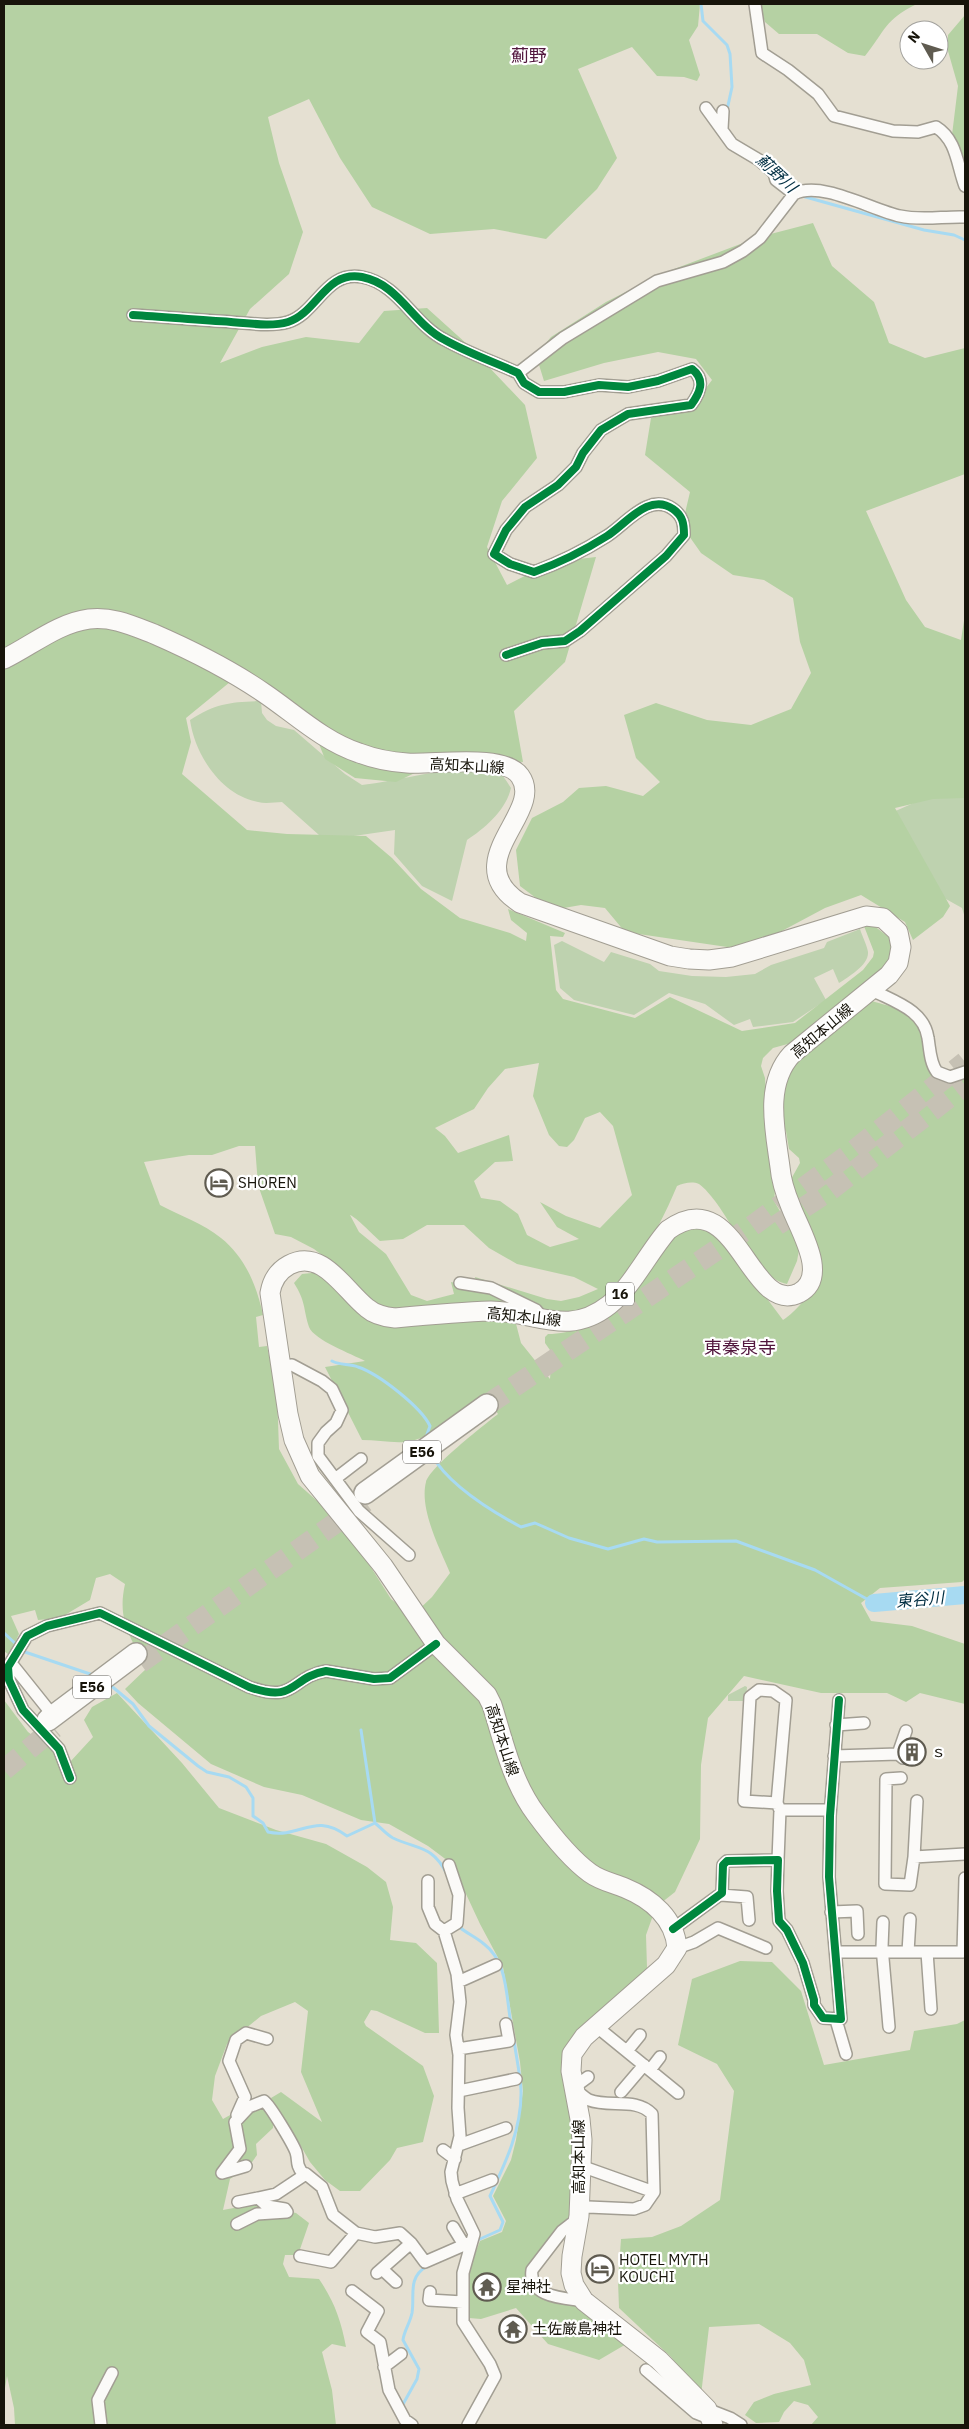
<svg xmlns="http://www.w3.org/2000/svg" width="969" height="2429" font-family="'IBM Plex Sans','Noto Sans JP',sans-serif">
	<rect width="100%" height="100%" fill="#e5e0d2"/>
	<path fill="#bed2af" d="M261 701 262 713 267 720 276 726 294 730 345 774 362 785C396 782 466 761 496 771 503 774 507 782 511 788 506 810 485 828 467 840L452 901 422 886 394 854 395 830 333 839 319 835 282 802C275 802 266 804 258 802 221 795 195 755 190 720 216 703 231 702 261 701Z
		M934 794 965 796V918L962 908 937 894 891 813Z
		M860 929C862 936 867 945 868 952 869 965 848 977 839 983L833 969 814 978 826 1000 793 1022 753 1027 750 1019 734 1025 705 1004 669 993 634 1015 574 1000 560 988 554 945 562 941 604 962 611 952 650 964 659 971 692 976 726 977 755 974 771 965 824 948 827 942Z
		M745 1686 747 1687 746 1701H728V1695Z"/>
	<path fill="#b5d1a3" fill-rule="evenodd" d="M4 4H700L698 26 689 40 700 75 697 81 684 77 657 76 632 47 578 69 617 158 597 189 546 239 494 229 430 234 372 207 340 158 309 99 268 117 279 163 303 232 289 274 250 309 220 363 262 347 306 337 359 343 384 311 427 308 468 345 525 405 537 458 502 501 487 547 507 585 552 562 596 557 565 662 514 711 523 762 500 760 423 769 396 782 355 778 325 759 313 729 241 673 186 718 191 742 182 774 247 830 287 834 366 836 392 858 421 889 460 918 510 933 526 941 527 933 511 920 508 909 565 933 563 937 550 936 556 990 563 999 635 1018 670 997 742 1031 795 1023 863 970 873 957 874 952 864 926 873 925 891 939C893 950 892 956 885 966L795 1042 773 1048 763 1058 761 1066 765 1078 768 1138 776 1181 774 1201 800 1245 797 1261 787 1284C758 1279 732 1223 715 1201 711 1196 705 1188 699 1184 692 1181 684 1183 677 1186 657 1234 613 1321 551 1313 544 1312 536 1307 529 1304 512 1297 494 1290 476 1282L475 1277 547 1299 561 1301 579 1297 598 1289 574 1277 517 1264 489 1248 464 1225H427L403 1239 380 1241C373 1235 356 1217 350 1215L359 1232 386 1254 411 1295 427 1301 454 1294 451 1282 486 1290 529 1310 397 1312 379 1308 339 1268 314 1249 291 1237 275 1234 258 1185 255 1146H239L212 1155H189L144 1162 160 1205C179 1215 204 1224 221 1238 245 1257 257 1286 263 1315L256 1317 259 1347 267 1346 277 1394 279 1449 298 1484 324 1507 353 1539 391 1599 412 1616 432 1597 450 1573C440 1549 419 1509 426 1482 430 1467 483 1426 498 1414L485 1395C464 1410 431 1440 405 1442 391 1443 376 1440 362 1440L325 1367 365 1361C352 1354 314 1340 309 1327 303 1308 306 1302 294 1283L302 1274 321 1272 360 1312 500 1317 515 1320 521 1343 550 1379 552 1353 545 1343V1337L548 1334C570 1334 598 1324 616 1312L669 1239 686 1226 710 1230 729 1248 783 1320C795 1313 822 1282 822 1268 822 1265 820 1260 820 1256L790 1181 800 1163 799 1158 789 1149 786 1131 780 1125 781 1092 788 1069 869 1000C882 1005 907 1008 916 1020 930 1039 918 1066 940 1079 950 1085 955 1084 965 1079V1579L962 1582 880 1588 861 1603 871 1621 912 1626 965 1644V1704L920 1693 906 1702 887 1693H821L744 1676 708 1718 701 1765 700 1839 675 1892 656 1907 646 1935 647 1968 627 1992 576 2033 566 2045 564 2061 574 2119 570 2215 527 2271 533 2290 540 2297 575 2302 628 2343 599 2360 548 2344 516 2308 481 2319 469 2318 468 2280 471 2264 480 2241 502 2232 506 2221 493 2196 511 2160 516 2140 523 2091 520 2062 503 1967 480 1924 452 1864 428 1846 389 1824 361 1820 302 1795 264 1787 211 1764 138 1703 125 1689 147 1668C130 1637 117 1620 125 1584L110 1574 96 1578 90 1600 60 1618 38 1620 35 1610 11 1616 19 1634 9 1655 4 1651ZM539 1063 533 1096 549 1135 559 1146 567 1147 574 1140 585 1118 600 1112 613 1126 632 1195 600 1228 566 1216 540 1202 557 1227 579 1239 550 1247 527 1235 518 1214 500 1201 481 1198 474 1181 495 1162 513 1161 509 1135 458 1153 445 1136 435 1128 474 1109 488 1088 505 1069Z
		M759 4H917C885 19 885 31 865 56L848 53 817 34H779L765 22Z
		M965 15V168L952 135 958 86 948 51V35Z
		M813 223 832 266 874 302 889 343 925 358 965 348V474L866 511 906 600 925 627 961 640 965 614V798L933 799 895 808 950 906 943 917 913 940 905 922 861 895 825 908 780 932 734 948 625 932 605 908 581 905 558 909 536 898 520 886 516 850 532 818 563 802 579 788 606 786 643 796 660 782 636 758 624 715 656 703 707 720 751 725 791 709 811 673 800 642 793 598 764 580 733 575 701 553 682 526 690 492 645 455 651 418 690 409 712 380 696 359 658 352 604 363 544 381 536 355 551 337 606 302 661 274 759 237Z
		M117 1693 182 1763 219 1808 276 1830 326 1844 367 1867 386 1882 393 1907 390 1940 416 1943 437 1963 439 2033H425L377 2011 371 2010 364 2022 366 2026 423 2066 434 2096 423 2142 397 2148 390 2160 360 2191H340L325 2180 310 2162 294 2134 283 2121 271 2098 281 2092 322 2122 301 2072 308 2011 295 2002 261 2016 227 2044 215 2076 212 2100 223 2119 248 2105 263 2104 273 2122V2128L256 2144 257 2155 250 2165 230 2179 223 2210 255 2204 296 2213 309 2223 298 2255H285L283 2264 289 2277 319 2279C334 2301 341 2320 346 2347L332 2344 322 2352 332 2390 336 2425H15L14 2408 7 2376 4 2394V1700L28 1732 70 1762 93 1737 84 1720 92 1707Z
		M740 1961 772 1962 801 1991 824 2065 910 2050 914 2031 957 2024 965 2020V2425H811L818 2417 808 2405 794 2401 784 2412 779 2422 756 2423 745 2415 754 2402 774 2394 811 2385 804 2360 790 2343 759 2324 709 2327 701 2395 671 2357 619 2308 618 2281 621 2239 652 2237 681 2226 720 2200 734 2091 717 2064 678 2045 692 1979Z"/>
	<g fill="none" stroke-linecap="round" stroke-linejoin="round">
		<path stroke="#a7daf2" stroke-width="3" d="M701 4 703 21 727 45 730 54 732 87 727 110
			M802 196 924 230 954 235 965 240
			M332 1361C341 1366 349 1363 358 1367 379 1374 421 1407 430 1426L425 1440
			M431 1454C448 1484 491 1511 521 1527L535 1523 569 1538 608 1549 644 1539 657 1542 736 1541 815 1570 874 1603
			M4 1633 18 1646
			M22 1651 93 1675
			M109 1684 133 1704 149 1726 198 1766 207 1772 229 1777 246 1787 253 1798V1816L263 1823 268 1832C301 1839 314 1811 347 1836L375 1823C381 1828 387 1835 393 1838 419 1850 432 1845 447 1874
			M361 1730 375 1823
			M458 1926C466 1933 476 1937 484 1944 508 1962 506 1997 511 2024
			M480 2239 500 2230 503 2222 490 2196C506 2162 522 2128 521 2090 520 2073 516 2056 514 2040
			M402 2406 417 2379 419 2369 403 2340C404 2331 410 2323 412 2313 415 2295 407 2278 427 2266"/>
		<path stroke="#a7daf2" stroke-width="18" d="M874 1603 965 1595"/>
		<path stroke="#c6c1b4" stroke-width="21" stroke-dasharray="21 11" stroke-linecap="butt" d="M777 1225 829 1191 965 1085
			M487 1405 752 1226 852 1152 965 1062
			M140 1663 369 1499
			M4 1770 54 1728"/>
		<g stroke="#a29e93" stroke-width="14">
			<path id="minor" d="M755 4 762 53 788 70 818 94 834 116 893 131 918 132 936 127C957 140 957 165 965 186
				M706 108 732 144 759 160 774 173 776 180 794 194
				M722 129 723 111
				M133 315C165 317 198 320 231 322 248 323 271 327 288 322 317 313 326 270 362 277 399 284 413 324 445 340 468 353 494 362 518 373L524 383 539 392H564L599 385 628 387 658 381 692 369C706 380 700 393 691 405L628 414 601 430 583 453 576 467 558 485 525 507 506 530 494 554 510 564 534 572C559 563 585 550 607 536 626 524 649 492 673 509 683 516 684 524 684 535L666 556 580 631 565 641 542 643 506 655
				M518 373 563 338 657 281 723 262 743 251 760 238 794 194C821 180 872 210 900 216 922 221 944 216 965 217
				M872 990C895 1002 924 1010 928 1038 930 1050 930 1063 937 1072L950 1077 965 1072
				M460 1283 491 1288 536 1310 541 1316
				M281 1366 292 1365 322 1381 332 1389 342 1410 336 1423 326 1432 318 1443V1456L359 1511 409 1555
				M335 1479 361 1459
				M11 1663 47 1708
				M836 1725 864 1723
				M898 1754 906 1731
				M834 1756 898 1754 903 1758
				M70 1778 59 1749 23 1710 9 1680 8 1667 27 1636 47 1626 100 1613 249 1687C297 1704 290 1677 326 1671L374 1679 390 1678 436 1644
				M901 1778 886 1779 885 1884 910 1885 914 1857 965 1854
				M777 1803 744 1801 750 1697 759 1690 773 1691 786 1700 777 1803 780 1810
				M914 1857 917 1801
				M778 1860 780 1810H830
				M428 1881V1907L435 1924 444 1931 457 1974 460 2002 456 2035 459 2055 458 2108 460 2136 451 2172 452 2181 457 2199 474 2234 463 2273V2322L490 2364 495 2376 468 2425
				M721 1895 747 1897 749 1920
				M831 1912 857 1911 858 1934
				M883 1922 882 1947 889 2027
				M673 1929 722 1893 723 1865 727 1861 778 1860 777 1891 779 1921 787 1930 803 1963 814 2000V2005L823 2018 841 2019 829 1877 830 1816 839 1700
				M444 1931 457 1923 459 1895 449 1865
				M677 1948 694 1942 718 1928 766 1948
				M836 1952H963L965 1878
				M908 1952 910 1919
				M927 1952 931 2009
				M458 1982 496 1965
				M836 2020 846 2054
				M597 2027 678 2093
				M458 2049 509 2041 506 2024
				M627 2051 640 2035
				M650 2070 660 2057
				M459 2091 516 2079
				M621 2092 644 2065
				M237 2115 245 2097 229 2061 236 2040 246 2033 267 2039
				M459 2145 506 2128
				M443 2150 455 2159
				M246 2166 222 2173 240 2149 235 2122 249 2107 264 2101C270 2105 293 2144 296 2152 299 2162 295 2163 303 2174
				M581 2166 654 2192
				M455 2194 492 2180
				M238 2202 258 2198
				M578 2210 588 2207 634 2209 645 2205 654 2192 652 2114C636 2097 609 2108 589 2100 584 2098 578 2091 573 2088L588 2077
				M237 2224 257 2214 287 2212 285 2209 267 2206 258 2198 276 2194 306 2174 322 2187 333 2215 356 2233 375 2237 400 2233 411 2243
				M578 2225 571 2224 562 2231 532 2270C528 2298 565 2298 584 2301
				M453 2227 464 2245
				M300 2256 331 2262 356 2233
				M382 2269 396 2282
				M377 2273 411 2243 425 2262 471 2242
				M352 2291 378 2311 367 2332 380 2342 389 2390 405 2420 412 2425
				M430 2292 429 2300 463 2302
				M384 2367 401 2354
				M646 2370 696 2413 711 2419
				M707 2409 730 2418 741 2425
				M101 2425 98 2400 112 2373"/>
		</g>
		<g stroke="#a29e93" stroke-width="21">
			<path id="primary" d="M4 659C31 646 58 623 89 619 112 616 133 626 154 634 193 651 229 669 264 693 295 714 323 741 359 753 375 759 390 762 407 763 434 765 504 753 520 776 546 812 456 861 520 903L670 956 689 959 709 960 732 957 866 916 883 918 898 932 901 947 898 963 889 975 792 1054C764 1084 775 1130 780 1167 781 1180 786 1195 791 1207 799 1229 830 1277 799 1293 749 1317 737 1180 668 1230 648 1253 632 1287 609 1305 567 1338 535 1311 491 1311 459 1312 427 1315 395 1318 385 1317 375 1315 367 1308 345 1291 322 1247 289 1265 278 1271 272 1281 270 1293L288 1414 294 1440 310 1476 383 1566 436 1644 487 1695 492 1705C504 1743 512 1782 536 1814 550 1833 572 1860 590 1873 601 1881 613 1883 625 1888 652 1899 675 1919 677 1948L666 1965 584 2037 572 2054 571 2071 580 2119 582 2140 579 2216 572 2256 571 2273 574 2285 584 2301 659 2360 707 2409 713 2425"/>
		</g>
		<g stroke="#a29e93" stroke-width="24">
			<path id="motorway" d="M365 1493 487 1405
				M48 1720 136 1654"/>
		</g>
		<use href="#minor" stroke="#fbfaf8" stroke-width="11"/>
		<use href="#primary" stroke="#fbfaf8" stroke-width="19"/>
		<use href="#motorway" stroke="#fbfaf8" stroke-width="21"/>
		<g stroke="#fff" stroke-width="11">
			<path id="cycleway" d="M133 315C165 317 198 320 231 322 248 323 271 327 288 322 317 313 326 270 362 277 399 284 413 324 445 340 468 353 494 362 518 373L524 383 539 392H564L599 385 628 387 658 381 692 369C706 380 700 393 691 405L628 414 601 430 583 453 576 467 558 485 525 507 506 530 494 554 510 564 534 572C559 563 585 550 607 536 626 524 649 492 673 509 683 516 684 524 684 535L666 556 580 631 565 641 542 643 506 655
				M70 1778 59 1749 23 1710 9 1680 8 1667 27 1636 47 1626 100 1613 249 1687C297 1704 290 1677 326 1671L374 1679 390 1678 436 1644
				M673 1929 722 1893 723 1865 727 1861 778 1860 777 1891 779 1921 787 1930 803 1963 814 2000V2005L823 2018 841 2019 829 1877 830 1816 839 1700"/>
		</g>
		<use href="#cycleway" stroke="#00873e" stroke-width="8"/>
	</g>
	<defs>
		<g id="hotel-ring" transform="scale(1.4375)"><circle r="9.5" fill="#fff" stroke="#5f5b50" stroke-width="1.5"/><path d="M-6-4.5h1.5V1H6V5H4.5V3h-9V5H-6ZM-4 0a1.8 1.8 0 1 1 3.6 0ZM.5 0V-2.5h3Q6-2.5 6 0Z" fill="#5f5b50"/></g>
		<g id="building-ring" transform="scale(1.4375)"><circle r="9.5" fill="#fff" stroke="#5f5b50" stroke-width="1.5"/><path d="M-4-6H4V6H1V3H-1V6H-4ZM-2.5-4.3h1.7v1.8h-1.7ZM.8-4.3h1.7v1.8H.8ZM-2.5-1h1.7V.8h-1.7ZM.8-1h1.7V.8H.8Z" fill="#5f5b50"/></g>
		<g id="temple-ring" transform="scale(1.4375)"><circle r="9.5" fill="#fff" stroke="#5f5b50" stroke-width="1.5"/><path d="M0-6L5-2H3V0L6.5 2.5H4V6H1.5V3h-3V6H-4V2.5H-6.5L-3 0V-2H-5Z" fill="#5f5b50"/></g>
	</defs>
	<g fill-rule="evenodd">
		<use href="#hotel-ring" x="219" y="1183"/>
		<use href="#building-ring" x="912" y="1752"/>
		<use href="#hotel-ring" x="600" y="2269"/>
		<use href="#temple-ring" x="487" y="2287"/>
		<use href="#temple-ring" x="513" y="2329"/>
	</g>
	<g text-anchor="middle" stroke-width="4.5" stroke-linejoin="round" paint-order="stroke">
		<g fill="#fff" stroke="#5d5a54" stroke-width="1">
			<rect x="606" y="1282.5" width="28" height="23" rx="4"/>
			<rect x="403" y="1440.5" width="38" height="23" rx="4"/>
			<rect x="73" y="1675.5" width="38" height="23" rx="4"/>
		</g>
		<g font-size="14" font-weight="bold" fill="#17140a">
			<text x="620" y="1299">16</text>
			<text x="422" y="1457">E56</text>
			<text x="92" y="1692">E56</text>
		</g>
		<g font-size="15" fill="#17140a" stroke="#fff">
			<text transform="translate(467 766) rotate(3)" y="5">高知本山線</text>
			<text transform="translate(822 1031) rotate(-40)" y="5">高知本山線</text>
			<text transform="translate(524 1317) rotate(6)" y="5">高知本山線</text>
			<text transform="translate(502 1740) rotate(72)" y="5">高知本山線</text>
			<text transform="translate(579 2157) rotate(-90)" y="5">高知本山線</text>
		</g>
		<g font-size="15" fill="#17140a" stroke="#fff" text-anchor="start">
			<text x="238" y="1188">SHOREN</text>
			<text x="931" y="1757">ｓ</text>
			<text x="619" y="2265">HOTEL MYTH<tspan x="619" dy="17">KOUCHI</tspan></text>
			<text x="506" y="2292">星神社</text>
			<text x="532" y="2334">土佐厳島神社</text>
		</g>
		<g font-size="16" font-style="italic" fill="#002e42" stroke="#fff">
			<text transform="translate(777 173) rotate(43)" y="6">薊野川</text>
			<text transform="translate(920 1599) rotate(-5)" y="6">東谷川</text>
		</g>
		<g font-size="18" fill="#52173e" stroke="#fff">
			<text x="529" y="62">薊野</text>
			<text x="740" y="1354">東秦泉寺</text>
		</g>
	</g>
	<rect width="969" height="2429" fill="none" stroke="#17140a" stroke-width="10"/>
	<g transform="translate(924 45) rotate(309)"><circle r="24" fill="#ffffff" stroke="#a2a19d"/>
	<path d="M0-4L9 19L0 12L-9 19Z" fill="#5f5b50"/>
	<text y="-8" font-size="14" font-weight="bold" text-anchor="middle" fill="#17140a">N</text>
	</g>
</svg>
